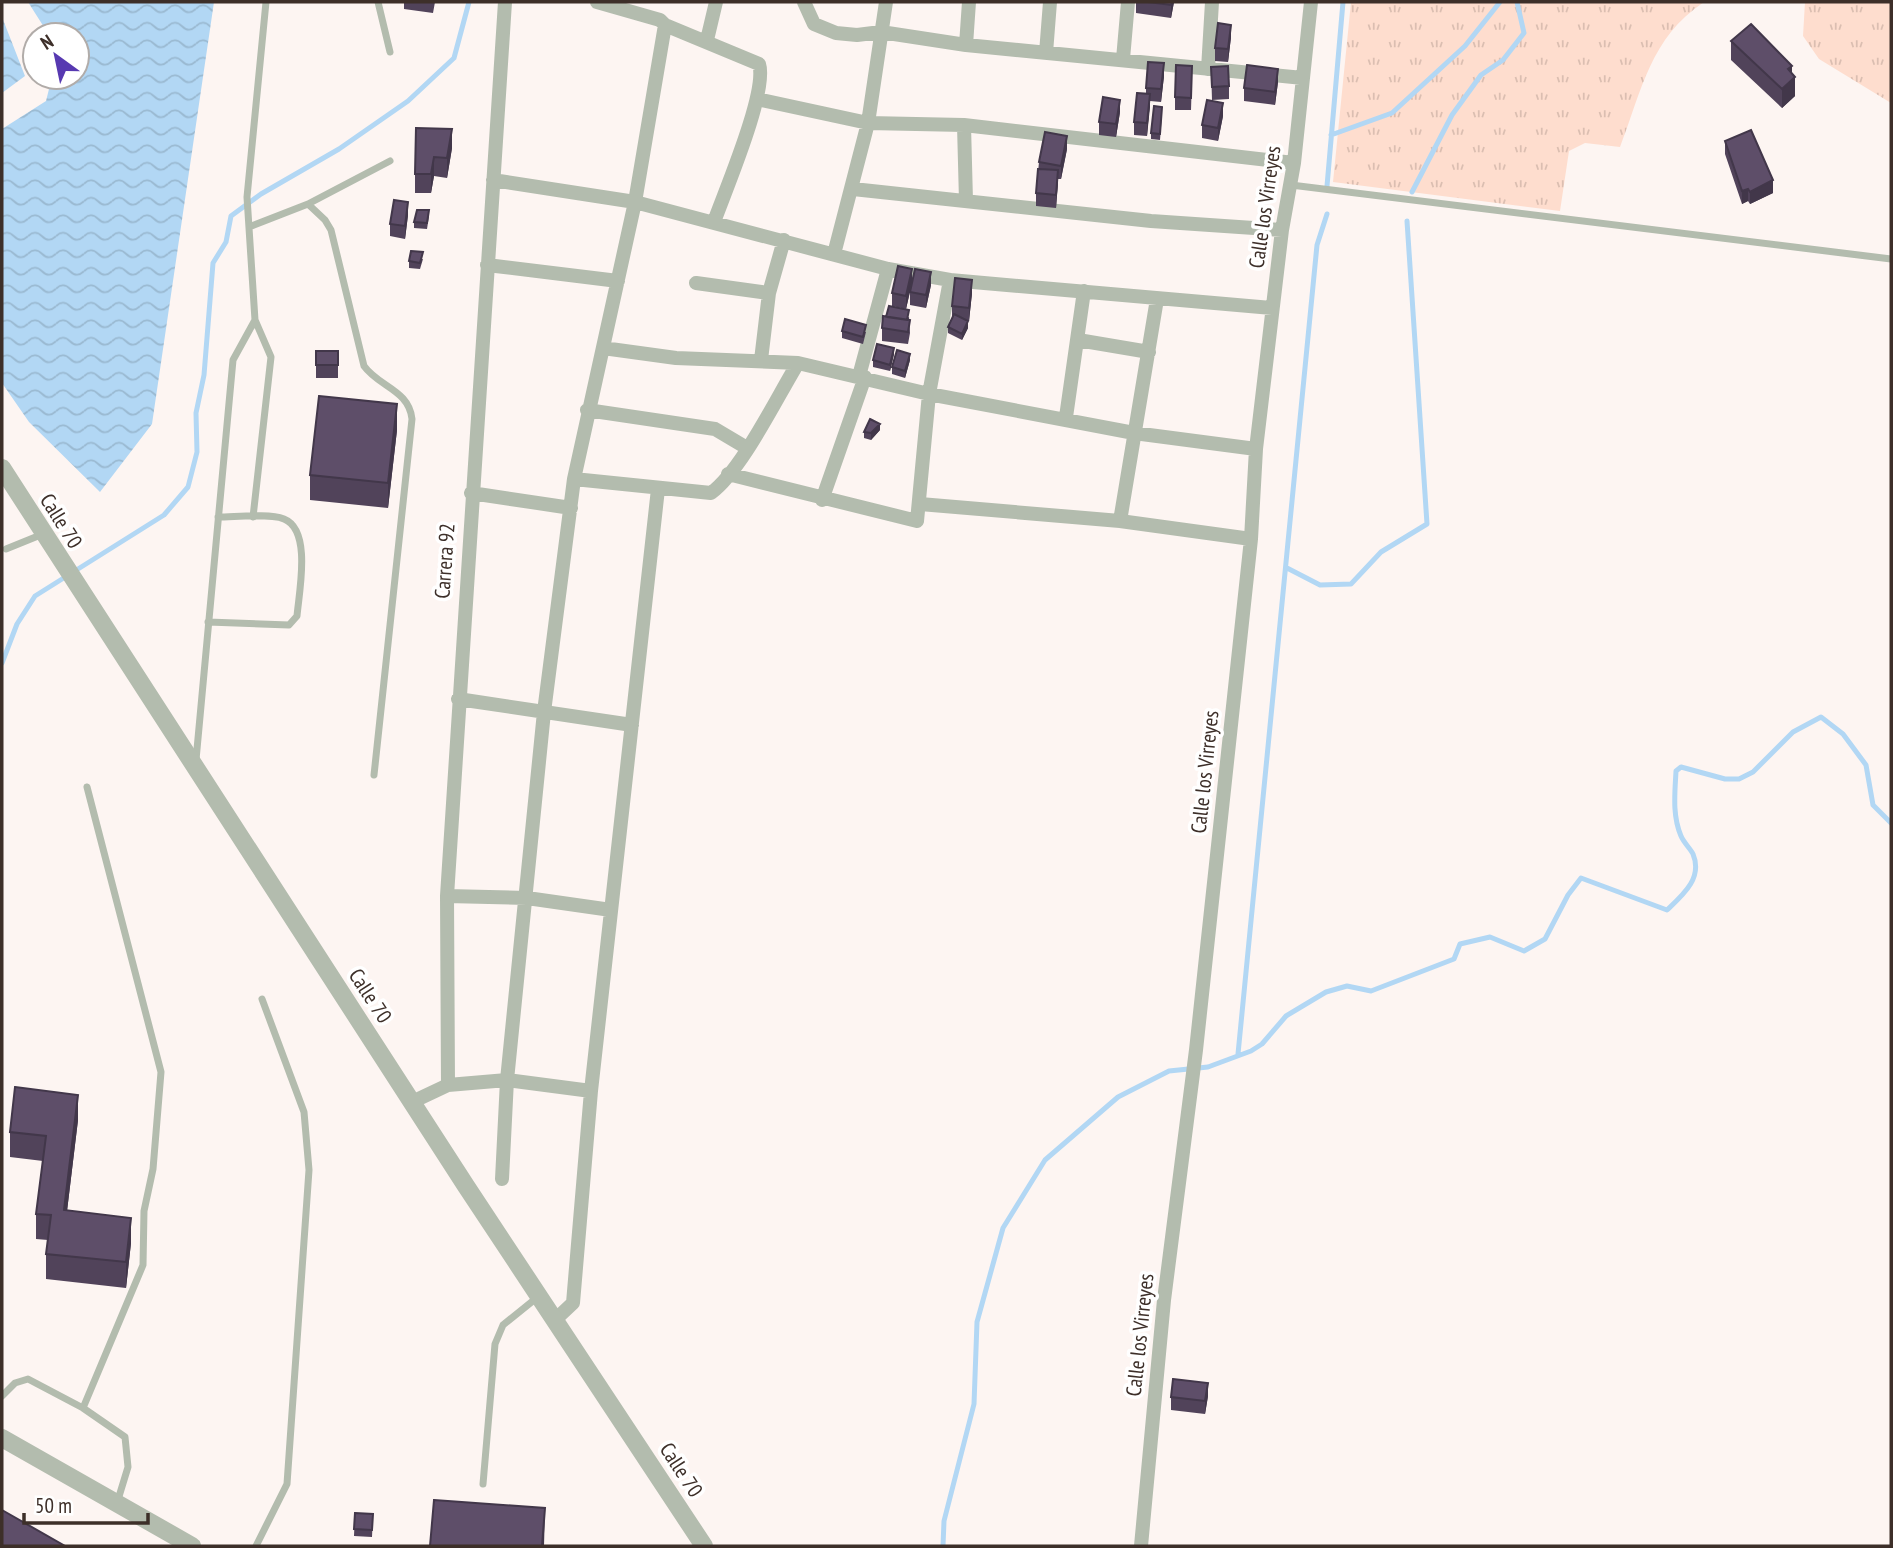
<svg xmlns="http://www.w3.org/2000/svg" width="1893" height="1548" font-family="'PT Sans Narrow',sans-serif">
	<defs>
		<pattern id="grass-tufts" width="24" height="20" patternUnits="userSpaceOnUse" patternTransform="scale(1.75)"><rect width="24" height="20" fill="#feddce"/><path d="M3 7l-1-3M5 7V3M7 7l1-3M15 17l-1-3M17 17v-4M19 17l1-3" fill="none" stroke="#dbbeb1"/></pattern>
		<pattern id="water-waves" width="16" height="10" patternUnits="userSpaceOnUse" patternTransform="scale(1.75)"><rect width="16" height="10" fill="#b2d7f4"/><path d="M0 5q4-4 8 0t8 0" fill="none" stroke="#9ab9d1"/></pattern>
	</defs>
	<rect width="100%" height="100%" fill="#fdf5f2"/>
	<path fill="url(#grass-tufts)" d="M1351 2H1704C1650 38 1642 90 1620 147L1585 143 1569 151 1560 211 1333 182Z
		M1805 2H1891V103L1819 59 1803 36Z"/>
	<path fill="url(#water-waves)" d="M28 2H214L152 424 100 492 29 422 2 383V129L46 101 52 77H77V35H49Z
		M2 17 25 76 2 93Z"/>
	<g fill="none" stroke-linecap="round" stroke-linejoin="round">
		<path stroke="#b2d7f4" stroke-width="5" d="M1331 135 1392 113 1465 46 1500 2
			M1327 186 1343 2
			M1412 192 1452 115 1481 75 1503 60 1524 33 1517 2
			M1287 568 1320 585 1351 584 1381 552 1427 524 1407 221
			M2 663 17 624 35 596 164 515 188 487 197 452 196 413 204 375 213 263 226 242 231 216 261 194 339 149 408 101 454 58 469 2
			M1238 1054 1317 245 1327 214
			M943 1546 944 1521 974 1404 977 1322 1003 1228 1045 1160 1118 1097 1169 1071 1208 1067 1251 1051 1262 1044 1286 1016 1326 992 1347 986 1371 991 1454 959 1460 944 1490 937 1524 951 1545 939 1568 895 1581 878 1667 910C1683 895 1703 878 1693 854 1690 848 1684 843 1681 836 1672 815 1675 792 1676 771L1681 767 1725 779H1739L1753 772 1793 732 1821 717 1843 734 1866 765 1873 805 1891 823"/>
		<path stroke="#b3bcae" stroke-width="7" d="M378 2 390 52
			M1291 185 1891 259
			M308 204 390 161
			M249 227 308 204 325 220 331 230 364 366C379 387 409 390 412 419L374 775
			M253 517 271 357 255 320
			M6 549 43 534
			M208 622 289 625 297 616C299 592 312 530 284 519 269 513 235 517 218 517
			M196 760 233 360 255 320 247 197 266 2
			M87 787 161 1072 153 1169 144 1211 143 1265 83 1408 125 1437 128 1467 117 1503
			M2 1396 15 1383 28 1379 83 1408
			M483 1484 495 1344 503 1325 539 1296
			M256 1546 287 1484 309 1170 304 1112 262 999"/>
		<path stroke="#b3bcae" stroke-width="14" d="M597 2 660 20 665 25 759 64C768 91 725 191 714 222
			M804 2 814 24 836 33 857 35 881 32 966 45 1303 78
			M707 40 716 2
			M966 45 969 2
			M1046 53 1050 2
			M1123 59 1128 2
			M1208 69 1212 2
			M757 99 868 123 964 125 1294 163
			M964 125 966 201
			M493 180 635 202 888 269 950 280 1272 308
			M853 189 1151 221 1282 230
			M834 254 868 123 886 2
			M487 265 618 281
			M696 283 769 293
			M1078 340 1149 352
			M603 348 676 358 798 363 929 394 1134 433 1256 449
			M761 360 769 293 784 240
			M859 376 888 269
			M587 410 715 429 747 448
			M1066 417 1084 291
			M728 474 917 521 929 394 950 280
			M574 479 711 493C742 470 777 397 798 363
			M471 493 571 508
			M822 500 865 377
			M920 504 1120 521 1251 539
			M1120 521 1157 299
			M458 699 632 725
			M447 896 527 898 611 910
			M448 1085 447 896 505 2
			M412 1102 448 1085 507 1080 591 1091
			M502 1179 507 1080 544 712 574 479 635 202 665 25
			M556 1319 573 1303 591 1091 658 489
			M1141 1546 1164 1300 1196 1050 1251 539 1256 449 1282 230 1294 163 1311 2"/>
		<path stroke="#b3bcae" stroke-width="18" d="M2 468 466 1186 704 1546
			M2 1438 192 1546"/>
	</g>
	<path fill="#51435a" d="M404 2H435L433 13 404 9Z
		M1136 2H1174L1171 18 1136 13Z
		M1231 37 1228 62 1215 61V48Z
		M1731 41 1792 73 1795 96 1782 108 1731 60Z
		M1211 67 1229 86V99L1212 100Z
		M1164 76 1161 102 1150 101 1147 136 1134 135V122L1146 94V88Z
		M1192 78 1191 110H1175V97Z
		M1278 82 1275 105 1244 101V88Z
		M1120 112 1116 137 1099 135V122Z
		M1162 114 1160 140 1151 139V133Z
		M1223 116 1218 141 1202 138V125Z
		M452 129V148L447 178 434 176 431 193H415V174Z
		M1725 141 1773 193 1750 204 1748 201 1742 204 1725 154Z
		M1067 149 1061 179H1058L1056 208 1036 206V193L1039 162Z
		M408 215 405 239 390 236V224Z
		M429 216 427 229 414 228V222Z
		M423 259 420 269 409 268V261Z
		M912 280 931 285 926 308 910 305V292L906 309 892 306V293Z
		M972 293 969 321H967L968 328 962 340 948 333V327L952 319V306Z
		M909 317 910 333 908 344 882 341V328Z
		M842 331 866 332 863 344 842 338Z
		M316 351H338V378H316Z
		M894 354 890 371 873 367V360Z
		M910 360 905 378 892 374V367Z
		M397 430 388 508 310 500V475Z
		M880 430 871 440 864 438V432Z
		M78 1120 67 1211 131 1243 126 1288 46 1279V1254L48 1240 36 1239V1214L43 1161 10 1157V1132Z
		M1208 1396 1205 1414 1171 1410V1397Z
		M355 1513 373 1514 372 1537 354 1536Z"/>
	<path fill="#42374a" d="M1172 2H1174L1171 18V5Z
		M1231 25V37L1228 62V49Z
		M1164 63V76L1161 102V89Z
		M1792 66V79L1795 77V96L1782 108V89L1788 69Z
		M1278 69V82L1275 105V92Z
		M1150 94V107L1147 136V123Z
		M1120 100V112L1116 137V124Z
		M1223 103V116L1218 141V128Z
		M452 129V148L447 178V158Z
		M1067 136V149L1061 179V166Z
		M434 157V176L431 193V174Z
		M1058 170V183L1056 208V195Z
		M1773 180V193L1750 204V192Z
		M1748 189V201L1742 204V191Z
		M408 202V215L405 239V226Z
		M912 269V282L906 309V296Z
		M931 272V285L926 308V295Z
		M972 280V293L969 321V308Z
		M968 321V328L962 340V334Z
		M894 348V354L890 371V365Z
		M910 354V360L905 378V371Z
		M397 404V430L388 508V483Z
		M880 424V430L871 440V433Z
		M78 1095V1120L64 1236V1210Z
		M131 1218V1243L126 1288V1262Z
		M1208 1383V1396L1205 1414V1401Z
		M545 1508 544 1546H542Z"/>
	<path fill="#5e4e69" stroke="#42374a" stroke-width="2" d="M1148 2H1172L1171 5Z
		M1218 23 1231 25 1228 49 1215 48Z
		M1751 24 1792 66 1788 69 1795 77 1782 89 1731 41Z
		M1148 62 1164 63 1161 89 1146 88Z
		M1176 65 1192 66 1191 98 1175 97Z
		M1247 65 1278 69 1275 92 1244 88Z
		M1228 66 1229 86 1212 87 1211 67Z
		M1137 93 1150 94 1147 123 1134 122Z
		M1103 97 1120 100 1116 124 1099 122Z
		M1207 100 1223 103 1218 128 1202 125Z
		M1154 106 1162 107 1160 134 1151 133Z
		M416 128 452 129 447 158 434 157 431 174H415Z
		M1751 130 1773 180 1750 192 1748 189 1742 191 1725 141Z
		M1045 132 1067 136 1061 166 1039 162Z
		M1038 169 1058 170 1056 195 1036 193Z
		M394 200 408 202 405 226 390 224Z
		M417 210H429L427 223 414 222Z
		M411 251 423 252 420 263 409 261Z
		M898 266 912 269 906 296 892 293Z
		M915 269 931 272 926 295 910 292Z
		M955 278 972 280 969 308 952 306Z
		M889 306 909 310 907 320 886 317Z
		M954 314 968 321 962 334 948 327Z
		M883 316 910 320 908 332 882 328Z
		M845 319 866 325 863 337 842 331Z
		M877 344 894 348 890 365 873 360Z
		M897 350 910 354 905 371 892 367Z
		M316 351H338V365H316Z
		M319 396 397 404 388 483 310 475Z
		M870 419 880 424 871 433 864 432Z
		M15 1087 78 1095 64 1210 131 1218 126 1262 46 1254 51 1215 36 1214 46 1136 10 1132Z
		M1173 1379 1208 1383 1205 1401 1171 1397Z
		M434 1500 545 1508 542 1546H430Z
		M2 1510 65 1546H2Z
		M355 1513 373 1514 372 1530 354 1529Z"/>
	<g text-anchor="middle" stroke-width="7" stroke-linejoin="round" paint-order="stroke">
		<g font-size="21" fill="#3d2f29" stroke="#fff">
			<text transform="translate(1265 207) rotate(-82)" y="7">Calle los Virreyes</text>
			<text transform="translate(61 521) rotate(58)" y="7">Calle 70</text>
			<text transform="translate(445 561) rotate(-86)" y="7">Carrera 92</text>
			<text transform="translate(1205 772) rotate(-84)" y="7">Calle los Virreyes</text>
			<text transform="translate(370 996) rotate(57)" y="7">Calle 70</text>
			<text transform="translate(1140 1335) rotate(-84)" y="7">Calle los Virreyes</text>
			<text transform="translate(681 1470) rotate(57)" y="7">Calle 70</text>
		</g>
	</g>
	<rect width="1893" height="1548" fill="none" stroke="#3d2f29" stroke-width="7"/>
	<g transform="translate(56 56) rotate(327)"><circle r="33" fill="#ffffff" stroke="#b1aca9" stroke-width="2"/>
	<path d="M0-5L12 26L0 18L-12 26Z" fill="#5739b1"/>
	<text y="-10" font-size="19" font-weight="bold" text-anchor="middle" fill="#3d2f29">N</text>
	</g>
	<path d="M24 1513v10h124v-10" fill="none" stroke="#3d2f29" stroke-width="3.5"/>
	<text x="35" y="1513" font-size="21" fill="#3d2f29" stroke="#ffffff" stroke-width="5" paint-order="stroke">50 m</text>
</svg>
